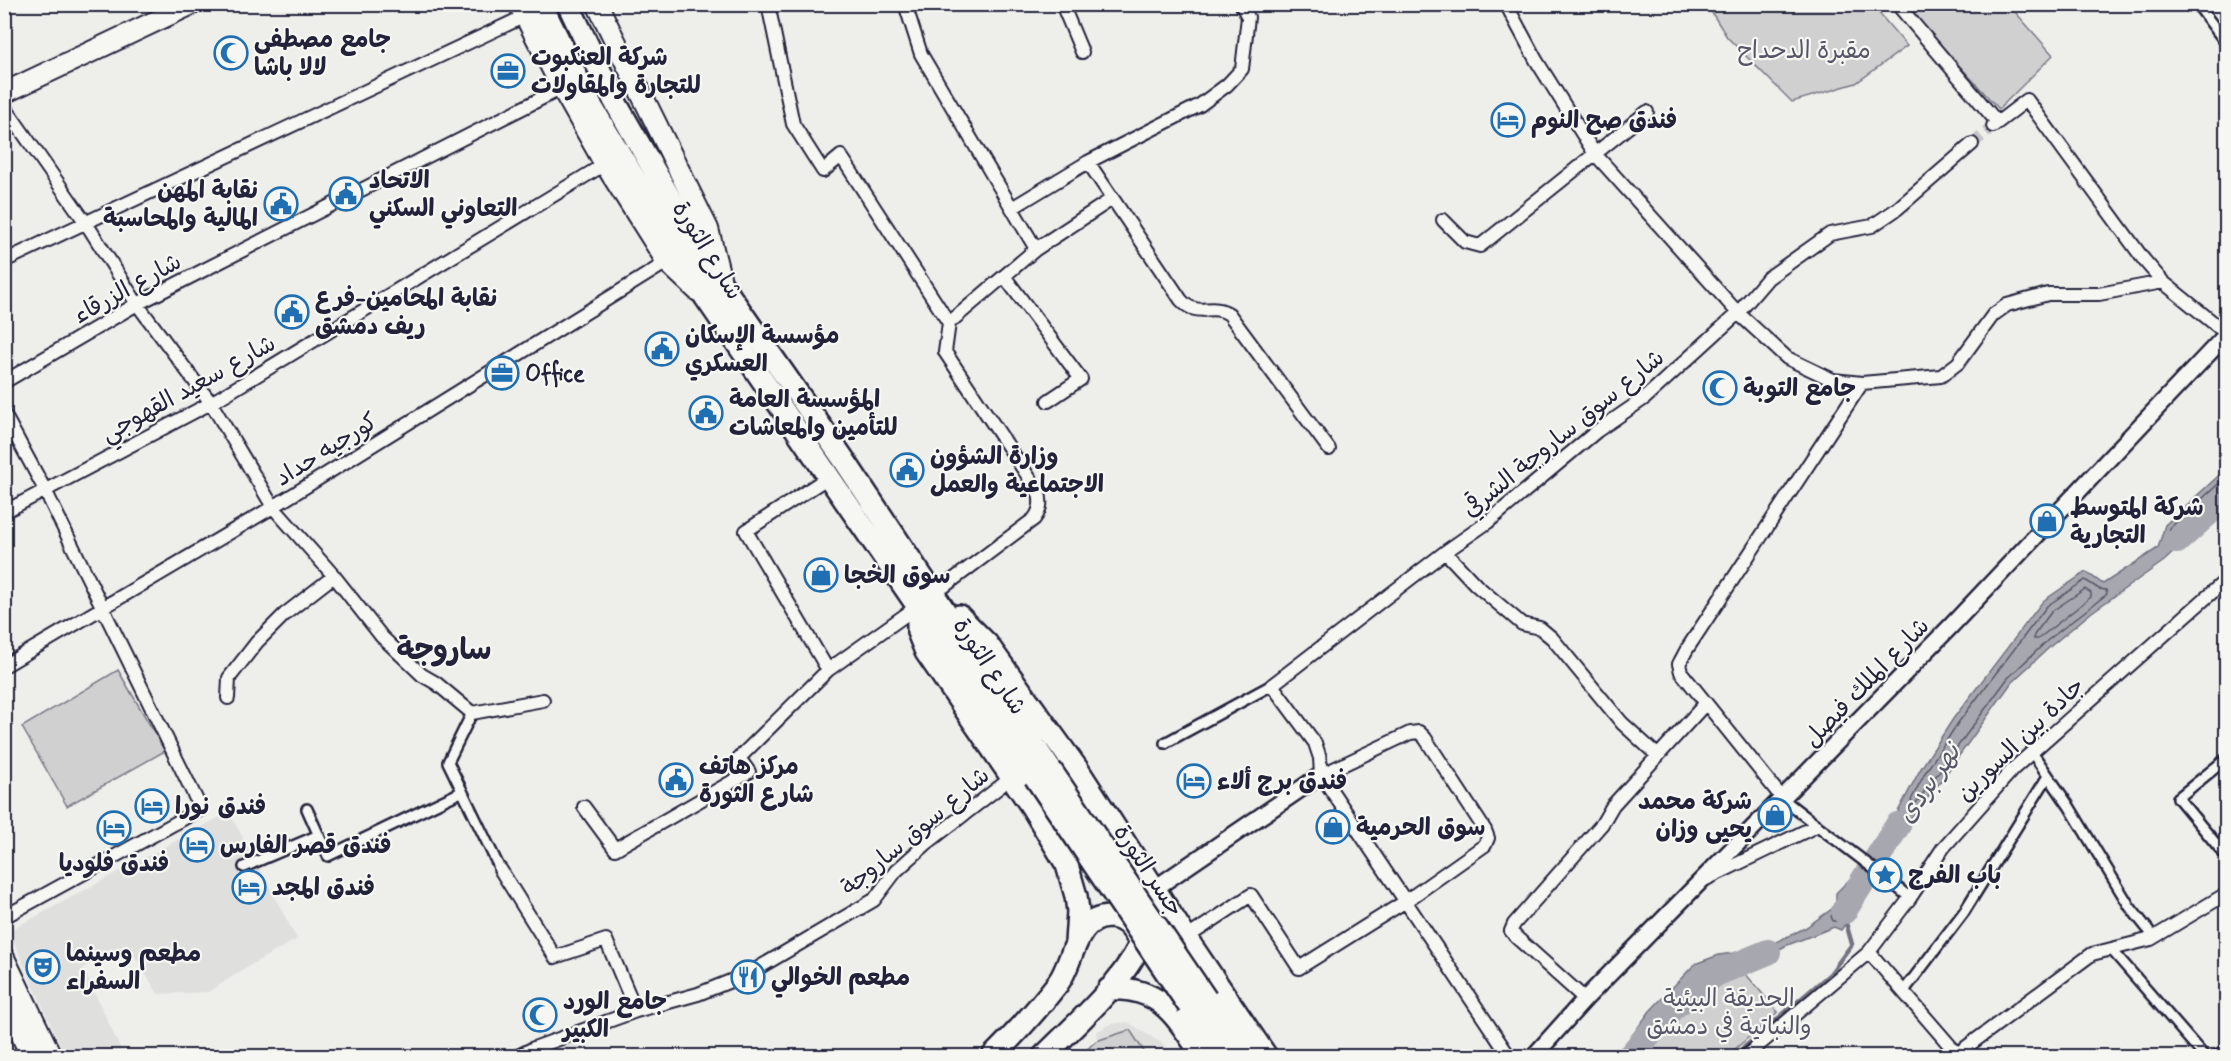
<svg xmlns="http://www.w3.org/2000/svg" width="2231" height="1061" font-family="Mynerve,'Playpen Sans Arabic',sans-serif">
	<rect width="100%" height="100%" fill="#eeeeeb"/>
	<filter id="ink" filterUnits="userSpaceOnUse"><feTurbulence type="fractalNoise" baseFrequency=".0167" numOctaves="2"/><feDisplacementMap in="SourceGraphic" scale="12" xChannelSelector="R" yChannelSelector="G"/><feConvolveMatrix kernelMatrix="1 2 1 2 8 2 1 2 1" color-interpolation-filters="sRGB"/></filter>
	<g filter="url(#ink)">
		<path fill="#dfdfde" d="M229 812 297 939 254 963 208 992 158 994 127 944 83 968 124 1056H65L9 931Z
			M1128 1022 1163 1044 1171 1056H1147L1130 1030 1097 1041 1096 1032 1111 1024Z
			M566 1037 591 1056H518Z"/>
		<path fill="#d0d0d1" stroke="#797986" stroke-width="1.5" d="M1707 5H1872L1907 46 1856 83 1792 102 1727 37Z
			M1904 5H2009L2053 55 1999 109Z
			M118 670 165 751 67 806 22 727Z
			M1744 972 1778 1012 1727 1056H1641L1654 1036 1717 980Z
			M1130 1030 1147 1056H1080L1096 1041Z"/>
		<path fill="#a7a7af" stroke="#727281" stroke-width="1.5" d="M2226 469V497L2197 523 2191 536 2164 561 2092 612 2052 645 2012 682 1938 785 1898 834 1897 844 1889 859 1872 847 1894 819 1920 770 1953 719 2043 601 2086 572 2103 584 2158 548 2165 525Z
			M1849 880 1862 882 1867 893 1841 930 1834 927 1785 946 1754 964 1737 965 1715 974 1671 1009 1630 1056H1617L1650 1011 1695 964 1719 955 1754 950 1776 942 1805 928 1836 906V893Z"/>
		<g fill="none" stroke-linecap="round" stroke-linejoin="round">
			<path stroke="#575769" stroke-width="1.5" d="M2226 477 2170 528 2166 547H2170L2186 533 2193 519 2220 494 2226 493
				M2085 580 2099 589 2106 590 2107 594 2048 640 2008 678 1916 803H1912L1911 800 1925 773 1958 723 2047 606Z
				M2085 589 2091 593V597L2038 639H2034V635L2052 611Z
				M1851 887H1858L1859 894 1840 921H1833L1831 916 1842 907V895Z"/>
			<path stroke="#727281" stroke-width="4.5" d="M1734 1056 1830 974 1852 944 1846 923"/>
			<path stroke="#a7a7af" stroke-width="26" d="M2177 541 2226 497
				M1844 911 1898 825
				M1630 1056 1671 1009 1715 974 1768 952"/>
			<path stroke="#c5c5c8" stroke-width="12" stroke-dasharray="12 6" stroke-linecap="butt" d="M1972 144 1993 126"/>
			<g stroke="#22223b" stroke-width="14">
				<path id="pedestrian" d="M2197 4 2226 43
					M472 713 448 762 500 869
					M1165 743 1272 685
					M2031 751 2069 806 2130 907 2150 932 2151 939
					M2226 759 2178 798 2226 856
					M1783 799C1825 833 1869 863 1910 898
					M307 809 328 856 461 792
					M244 867 319 835
					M2111 949 2204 1056
					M1903 992 1964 912 2048 776
					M2216 1056 2226 1049"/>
			</g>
			<g stroke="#22223b" stroke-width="16">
				<path id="minor" d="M768 4 793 124 823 171 841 156 949 323
					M905 4 921 54 1036 249
					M1062 4 1082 52
					M1506 4 1536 60 1595 154 1738 313 1787 358 1833 380 1862 383 1941 376 1958 363 1993 315 2007 305 2048 294H2099L2163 282 2226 333
					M1897 4 1997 122
					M4 106 86 223 137 304 211 403 273 507 334 576 382 637 422 675 436 683 472 713 543 700
					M1993 126 2027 100 2144 260 2163 282
					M1088 162 1181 300C1198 319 1211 302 1229 314L1329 449
					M1012 208 1088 162 1200 105 1227 85 1242 69 1248 17 1241 4
					M1443 220 1465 242 1480 246 1647 112
					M4 261 525 16
					M1004 276 1081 379 1048 401
					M4 382 137 304 562 88
					M4 414 45 490 201 809 4 917
					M4 512 211 403 605 164
					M1445 552 1476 585 1522 624 1540 628 1552 638 1622 723 1658 756
					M934 594 1034 519C1041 510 1042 501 1038 491L945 352 949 323 1036 249 1112 199
					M4 666 273 507 667 262
					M828 670 746 531 830 476
					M228 698 229 678 257 642 285 614 334 576
					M1783 799 1681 672 1679 664 1687 649 1862 383
					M584 807 615 849 749 772 739 758 828 670 918 606
					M500 869 555 957 606 940 636 1011
					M1706 879 1816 826
					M1186 938 1251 895 1299 968 1406 901 1485 845 1488 838 1485 830 1425 738 1419 732 1410 733 1321 775
					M1869 952 1959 1056
					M1585 999 1516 937 1511 931 1514 924 1602 824 1613 805 1705 704
					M1957 1054 2092 954 2151 939 2226 894
					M518 1056 534 1048 636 1011 698 994 748 974 874 900 896 871 926 844 1011 778
					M1509 1056 1321 775 1320 758 1315 743 1272 685 1445 552 1488 522 1597 431 1645 398 1738 313 1768 278 1830 234 1872 226 1897 209 1972 144
					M1746 1056 1869 952 1910 898 1943 848 2013 769 2226 580"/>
			</g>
			<g stroke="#22223b" stroke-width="20">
				<path id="tertiary" d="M1154 889 1321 775
					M1534 1056 1585 999 1950 627 2226 335"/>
			</g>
			<g stroke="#22223b" stroke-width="24">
				<path id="primary" d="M519 4 562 88 605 164 667 262 698 291
					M597 4 708 229 720 277
					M4 93 192 4
					M4 958 51 1056
					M4 996 31 1056"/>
			</g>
			<g stroke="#22223b" stroke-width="26">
				<path id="trunk" d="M541 4 590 104 706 298 1035 777
					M568 4 614 100 690 233 722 285 842 457 1050 769
					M918 606V632L926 652 1032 807 1067 865 1076 896 1078 911 1076 943
					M959 616 987 644 1078 770 1186 938 1266 1056
					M1109 989C1161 986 1177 1018 1203 1056
					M1206 999 1245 1056
					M1189 1006 1223 1056
					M993 1056C1016 1033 1038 1009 1058 983 1074 962 1074 918 1109 917 1123 917 1131 926 1137 937
					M1044 1056C1082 1018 1129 979 1148 927"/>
			</g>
			<use href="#pedestrian" stroke="#f6f6f2" stroke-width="9"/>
			<use href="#minor" stroke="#f6f6f2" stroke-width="12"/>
			<use href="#tertiary" stroke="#f6f6f2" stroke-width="15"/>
			<use href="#primary" stroke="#f6f6f2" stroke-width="20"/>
			<use href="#trunk" stroke="#f6f6f2" stroke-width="21"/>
			<g stroke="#22223b" stroke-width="26" stroke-linecap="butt">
				<path id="trunk-bridge" d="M1050 769 1206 999
					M1035 777 1189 1006"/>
			</g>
			<use href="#trunk-bridge" stroke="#f6f6f2" stroke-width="21"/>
		</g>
	</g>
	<defs>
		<g id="mosque-ring" transform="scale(1.725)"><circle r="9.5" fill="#f6f6f2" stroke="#1f6fb2" stroke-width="1.5"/><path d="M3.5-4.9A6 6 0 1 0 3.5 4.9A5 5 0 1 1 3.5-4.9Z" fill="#1f6fb2"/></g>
		<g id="office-ring" transform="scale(1.725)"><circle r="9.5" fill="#f6f6f2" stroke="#1f6fb2" stroke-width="1.5"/><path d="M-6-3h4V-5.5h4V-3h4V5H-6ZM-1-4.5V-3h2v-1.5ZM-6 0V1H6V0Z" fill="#1f6fb2"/></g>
		<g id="hotel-ring" transform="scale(1.725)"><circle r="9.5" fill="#f6f6f2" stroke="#1f6fb2" stroke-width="1.5"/><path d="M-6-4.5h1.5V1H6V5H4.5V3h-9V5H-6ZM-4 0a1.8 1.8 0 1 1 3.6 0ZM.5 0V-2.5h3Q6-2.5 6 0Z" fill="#1f6fb2"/></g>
		<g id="civic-ring" transform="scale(1.725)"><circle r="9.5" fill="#f6f6f2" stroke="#1f6fb2" stroke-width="1.5"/><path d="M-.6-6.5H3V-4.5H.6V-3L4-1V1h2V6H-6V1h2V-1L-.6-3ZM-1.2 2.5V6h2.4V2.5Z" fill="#1f6fb2"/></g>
		<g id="shop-ring" transform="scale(1.725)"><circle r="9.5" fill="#f6f6f2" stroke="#1f6fb2" stroke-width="1.5"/><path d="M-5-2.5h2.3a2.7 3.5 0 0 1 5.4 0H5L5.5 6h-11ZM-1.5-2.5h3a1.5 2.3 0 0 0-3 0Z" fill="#1f6fb2"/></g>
		<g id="sight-ring" transform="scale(1.725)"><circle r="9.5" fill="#f6f6f2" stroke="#1f6fb2" stroke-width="1.5"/><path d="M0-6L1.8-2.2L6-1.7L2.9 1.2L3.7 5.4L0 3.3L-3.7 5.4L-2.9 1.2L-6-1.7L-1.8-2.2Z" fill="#1f6fb2"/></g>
		<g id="theatre-ring" transform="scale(1.725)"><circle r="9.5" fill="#f6f6f2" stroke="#1f6fb2" stroke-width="1.5"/><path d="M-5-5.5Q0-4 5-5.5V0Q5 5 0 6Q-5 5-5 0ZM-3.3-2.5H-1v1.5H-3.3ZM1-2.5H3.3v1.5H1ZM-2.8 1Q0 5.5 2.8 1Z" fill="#1f6fb2"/></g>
		<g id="restaurant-ring" transform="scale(1.725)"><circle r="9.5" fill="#f6f6f2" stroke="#1f6fb2" stroke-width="1.5"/><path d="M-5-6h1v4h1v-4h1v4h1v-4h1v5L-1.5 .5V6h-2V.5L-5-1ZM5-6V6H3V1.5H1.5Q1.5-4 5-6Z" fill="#1f6fb2"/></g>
	</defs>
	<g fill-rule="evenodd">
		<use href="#mosque-ring" x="231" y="53"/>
		<use href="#office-ring" x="508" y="71"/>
		<use href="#hotel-ring" x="1508" y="120"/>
		<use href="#civic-ring" x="346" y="194"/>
		<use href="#civic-ring" x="281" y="204"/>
		<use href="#civic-ring" x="292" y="312"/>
		<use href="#civic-ring" x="662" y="349"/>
		<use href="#office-ring" x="502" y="373"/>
		<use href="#mosque-ring" x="1720" y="388"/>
		<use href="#civic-ring" x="706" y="413"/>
		<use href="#civic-ring" x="907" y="470"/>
		<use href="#shop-ring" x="2047" y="521"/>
		<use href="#shop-ring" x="821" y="575"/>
		<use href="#civic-ring" x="676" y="780"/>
		<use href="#hotel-ring" x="1194" y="781"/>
		<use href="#hotel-ring" x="152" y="806"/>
		<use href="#shop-ring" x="1775" y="815"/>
		<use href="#shop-ring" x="1333" y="827"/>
		<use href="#hotel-ring" x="114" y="828"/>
		<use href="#hotel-ring" x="197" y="845"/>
		<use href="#sight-ring" x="1885" y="875"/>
		<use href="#hotel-ring" x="249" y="887"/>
		<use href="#theatre-ring" x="43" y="967"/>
		<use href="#restaurant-ring" x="748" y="977"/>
		<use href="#mosque-ring" x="540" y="1015"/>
	</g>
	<g text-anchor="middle" stroke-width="4.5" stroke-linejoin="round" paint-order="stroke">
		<g font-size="24" font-weight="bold" fill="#22223b" stroke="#f6f6f2" text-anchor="start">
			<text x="254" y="47">جامع مصطفى<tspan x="254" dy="28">لالا باشا</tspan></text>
			<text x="531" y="65">شركة العنكبوت<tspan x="531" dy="28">للتجارة والمقاولات</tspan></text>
			<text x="1531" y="128">فندق صح النوم</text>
			<text x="369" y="188">الاتحاد<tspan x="369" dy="28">التعاوني السكني</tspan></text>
			<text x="258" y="198" text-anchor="end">نقابة المهن<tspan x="258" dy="28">المالية والمحاسبة</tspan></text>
			<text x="315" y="306">نقابة المحامين-فرع<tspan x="315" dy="28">ريف دمشق</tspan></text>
			<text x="685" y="343">مؤسسة الإسكان<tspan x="685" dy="28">العسكري</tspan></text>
			<text x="525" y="381">Office</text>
			<text x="1743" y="396">جامع التوبة</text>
			<text x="729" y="407">المؤسسة العامة<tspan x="729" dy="28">للتأمين والمعاشات</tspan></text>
			<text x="930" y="464">وزارة الشؤون<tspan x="930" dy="28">الاجتماعية والعمل</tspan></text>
			<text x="2070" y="515">شركة المتوسط<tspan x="2070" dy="28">التجارية</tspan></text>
			<text x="844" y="583">سوق الخجا</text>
			<text x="699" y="774">مركز هاتف<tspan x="699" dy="28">شارع الثورة</tspan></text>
			<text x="1217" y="789">فندق برج ألاء</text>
			<text x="1752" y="809" text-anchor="end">شركة محمد<tspan x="1752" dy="28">يحيى وزان</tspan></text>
			<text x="175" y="814">فندق نورا</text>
			<text x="1356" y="835">سوق الحرمية</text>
			<text x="220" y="853">فندق قصر الفارس</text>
			<text x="114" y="871" text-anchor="middle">فندق فلوديا</text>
			<text x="1908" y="883">باب الفرج</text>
			<text x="272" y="895">فندق المجد</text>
			<text x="66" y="961">مطعم وسينما<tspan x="66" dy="28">السفراء</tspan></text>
			<text x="771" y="985">مطعم الخوالي</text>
			<text x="563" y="1009">جامع الورد<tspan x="563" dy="28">الكبير</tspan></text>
		</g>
		<g font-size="24" fill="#565668" stroke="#f6f6f2">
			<text x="1804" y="58">مقبرة الدحداح</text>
			<text x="1729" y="1006">الحديقة البيئية<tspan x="1729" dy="28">والنباتية في دمشق</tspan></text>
		</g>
		<g font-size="24" fill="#22223b" stroke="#f6f6f2">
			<text transform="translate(708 250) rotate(58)" y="8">شارع الثورة</text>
			<text transform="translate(127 288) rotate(-29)" y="8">شارع الزرقاء</text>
			<text transform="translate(188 388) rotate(-29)" y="8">شارع سعيد القهوجي</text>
			<text transform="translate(1563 433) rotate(-39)" y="8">شارع سوق ساروجة الشرقي</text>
			<text transform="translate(326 449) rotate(-32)" y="8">كورجيه حداد</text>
			<text transform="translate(990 666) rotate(56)" y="8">شارع الثورة</text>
			<text transform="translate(1866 682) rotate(-46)" y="8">شارع الملك فيصل</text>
			<text transform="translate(2020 739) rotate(-44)" y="8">جادة بين السورين</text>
			<text transform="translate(915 831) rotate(-40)" y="8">شارع سوق ساروجة</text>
			<text transform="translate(1149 870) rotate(56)" y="8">جسر الثورة</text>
		</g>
		<g font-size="26" font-style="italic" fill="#575769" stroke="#f6f6f2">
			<text transform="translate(1928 783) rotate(-55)" y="9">نهر بردى</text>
		</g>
		<g font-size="30" font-weight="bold" fill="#22223b" stroke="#f6f6f2">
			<text x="444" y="659">ساروجة</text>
		</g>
	</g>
	<rect width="2231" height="1061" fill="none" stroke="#f6f6f2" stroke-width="24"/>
	<rect x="12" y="12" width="2207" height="1037" fill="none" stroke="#22223b" stroke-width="2" filter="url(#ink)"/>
</svg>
